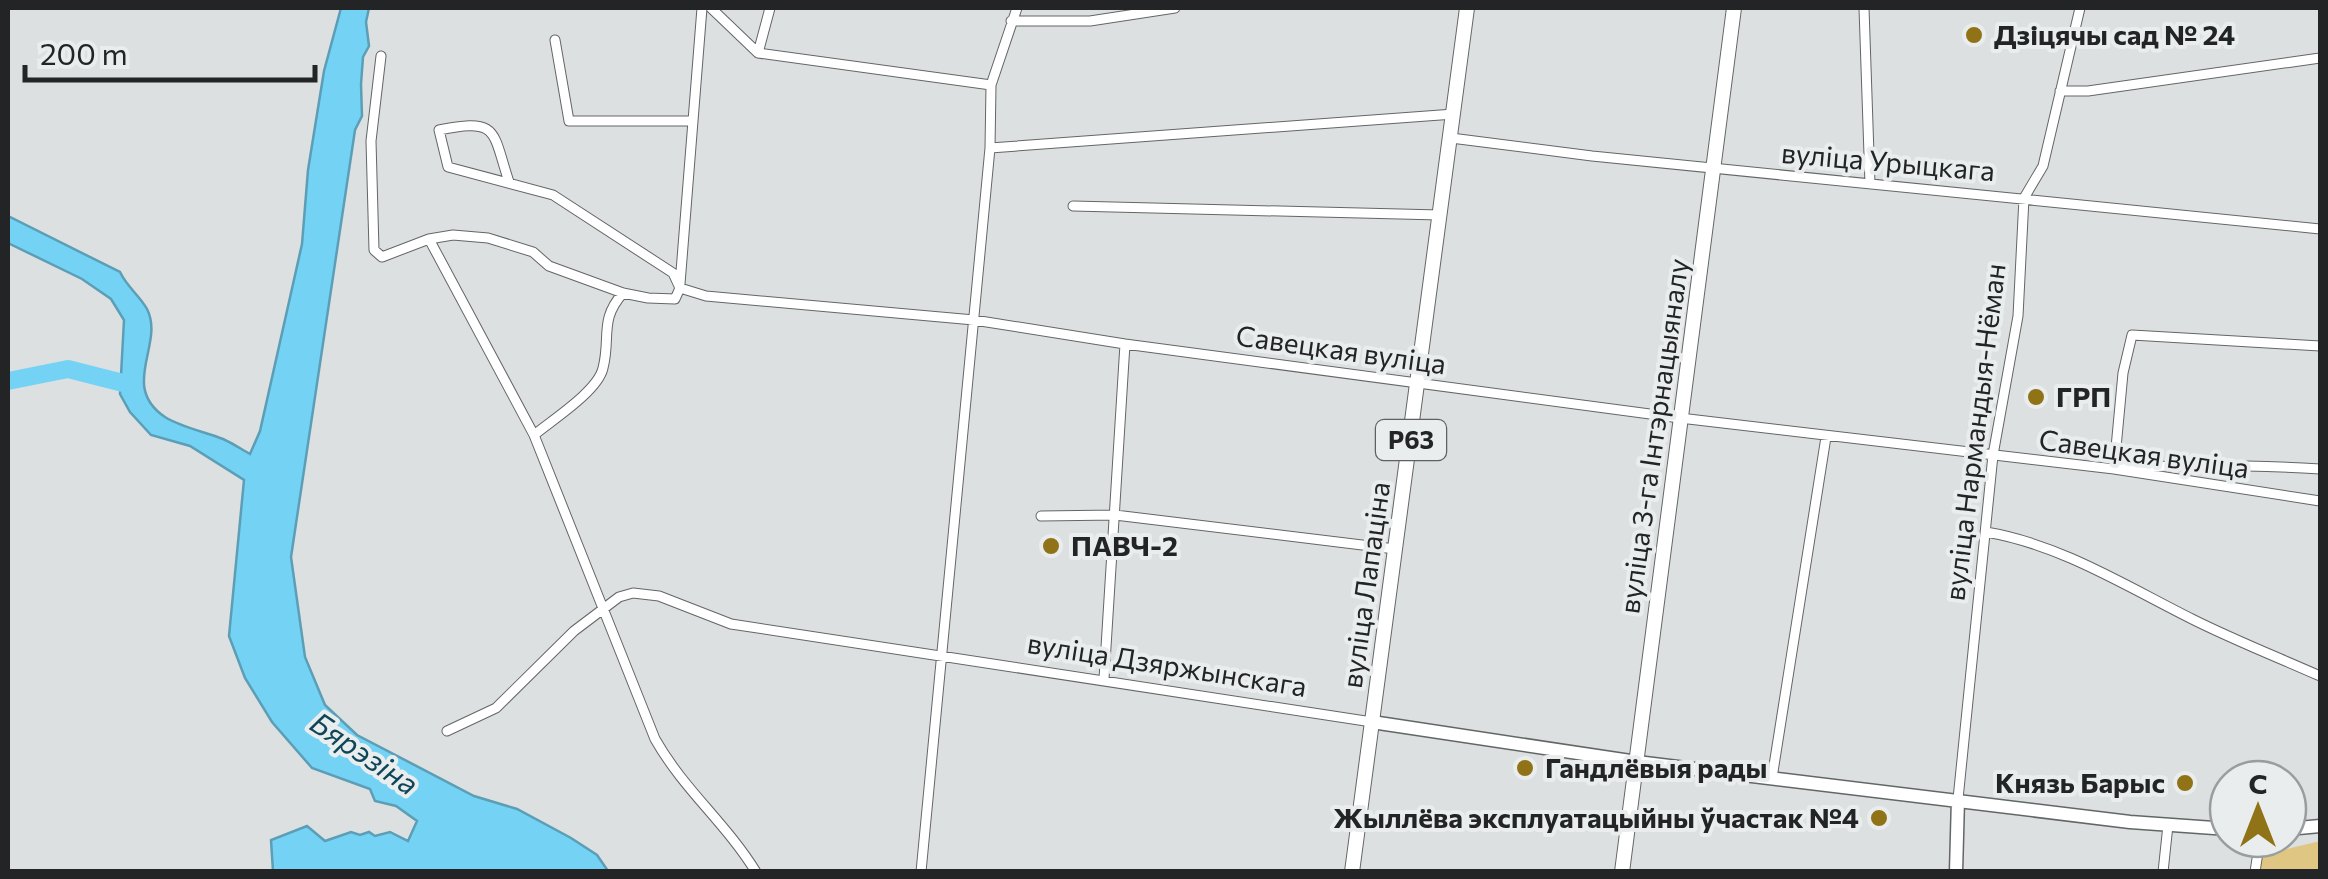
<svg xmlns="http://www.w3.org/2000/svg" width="2328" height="879" font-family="Commissioner,sans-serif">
	<rect width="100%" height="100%" fill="#dce0e1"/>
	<path fill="#e0c683" d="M2320 841V871L2259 872 2262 855Z"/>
	<path fill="#74d3f4" stroke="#5c9eb6" stroke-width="2.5" d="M341 8H369L366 22 369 46 363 57 361 84 362 116 355 130 291 557 305 657 325 705 357 735 474 796 517 809 571 838 597 855 608 871H273L271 840 307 826 325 841 351 832 360 835 369 832 375 836 390 832 408 841 417 821 396 806 375 801 370 789 312 768 272 722 245 678 229 636 244 480 190 446 151 435 130 412 120 394 124 320 111 299 82 279 8 243V216L120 272C127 287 140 296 147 309 165 344 119 386 165 417 181 427 205 432 223 439 232 443 241 449 250 454L260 431 302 244 308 170 324 71Z"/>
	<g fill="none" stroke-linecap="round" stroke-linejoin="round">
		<path stroke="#74d3f4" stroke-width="18" d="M8 381 68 369 131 385"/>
		<g stroke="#636667" stroke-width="11">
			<path id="street" d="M711 8 758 53 991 85
				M1864 8 1870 184
				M1011 21H1090L1175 8
				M555 40 569 121H692
				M758 53 770 8
				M381 56 371 141 374 250 382 257 429 239 453 235 488 238 533 252 549 266 623 293 648 298 675 299 680 288 706 296 974 320 1125 344 1680 418 2114 469 2320 501
				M2060 91H2088L2320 58
				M1451 138 1592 156 2320 229
				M990 148 1454 114
				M509 182C492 130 499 118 439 130L448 167 553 195 673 273 680 288
				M1073 206 1440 215
				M429 239 534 435 655 739C684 790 725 822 756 872
				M680 284 702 8
				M2320 346 2132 335 2123 373 2114 469C2183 463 2251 465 2320 469
				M534 435C552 420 598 391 603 368 611 337 599 320 623 293
				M1041 516 1115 515 1395 549
				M1986 532C2059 544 2126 586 2192 619 2234 640 2277 657 2320 676
				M1104 679 1125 344
				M447 731 496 708 574 631 619 597 633 593 659 596 731 624 1372 722
				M1772 778 1826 437
				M1958 799 1993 455 2018 316 2024 198 2043 166 2080 8
				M921 872 990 148 991 85 1017 8
				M2163 872 2168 825
				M2255 872 2260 839"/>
		</g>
		<g stroke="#636667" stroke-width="15">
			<path id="secondary" d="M1372 722 1637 762 2130 822 2228 829
				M2288 829 2320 826
				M1956 872 1958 799"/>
		</g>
		<g stroke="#636667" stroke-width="16">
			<path id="primary" d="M1352 872 1467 8
				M1622 872 1734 8"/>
		</g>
		<use href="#street" stroke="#fff" stroke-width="9"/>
		<use href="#secondary" stroke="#fff" stroke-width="12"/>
		<use href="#primary" stroke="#fff" stroke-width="14"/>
	</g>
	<g fill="#907217" stroke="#eaedee" stroke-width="4">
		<circle cx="1974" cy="35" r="10"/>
		<circle cx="2036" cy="397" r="10"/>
		<circle cx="1051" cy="546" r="10"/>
		<circle cx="1525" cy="768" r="10"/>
		<circle cx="2185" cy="783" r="10"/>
		<circle cx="1879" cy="818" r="10"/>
	</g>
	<g text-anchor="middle" stroke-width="8" stroke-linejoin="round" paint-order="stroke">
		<rect fill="#eaedee" stroke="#5f6061" stroke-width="2.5" x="1376" y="420" width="70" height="40" rx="8"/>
		<g font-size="25" font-weight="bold" fill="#232425">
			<text x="1411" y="449">Р63</text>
		</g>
		<g font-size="28" font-weight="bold" fill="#232425" stroke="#eaedee" text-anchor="start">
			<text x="1994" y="45">Дзіцячы сад № 24</text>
			<text x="2056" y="407">ГРП</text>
			<text x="1071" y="556">ПАВЧ-2</text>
			<text x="1545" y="778">Гандлёвыя рады</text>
			<text x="2165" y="793" text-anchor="end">Князь Барыс</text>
			<text x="1859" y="828" text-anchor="end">Жыллёва эксплуатацыйны ўчастак №4</text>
		</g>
		<g font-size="28" fill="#232425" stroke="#eaedee">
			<text transform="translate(1888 162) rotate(5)" y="10">вуліца Урыцкага</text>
			<text transform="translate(1341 350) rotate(8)" y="10">Савецкая вуліца</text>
			<text transform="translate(1975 432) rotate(-83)" y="10">вуліца Нармандыя-Нёман</text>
			<text transform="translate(1654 436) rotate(-82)" y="10">вуліца 3-га Інтэрнацыяналу</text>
			<text transform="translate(2144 454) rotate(8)" y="10">Савецкая вуліца</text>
			<text transform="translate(1366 585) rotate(-82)" y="10">вуліца Лапаціна</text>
			<text transform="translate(1167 665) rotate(9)" y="10">вуліца Дзяржынскага</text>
		</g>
		<g font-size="30" font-style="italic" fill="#0e4658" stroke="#eaedee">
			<text transform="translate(364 754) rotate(34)" y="10">Бярэзіна</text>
		</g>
	</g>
	<rect width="2328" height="879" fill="none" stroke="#232425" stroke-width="20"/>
	<g transform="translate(2258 809)"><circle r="48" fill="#eaedee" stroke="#9a9d9e" stroke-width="2.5"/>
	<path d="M0-8L18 38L0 25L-18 38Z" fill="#907217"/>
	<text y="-15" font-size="28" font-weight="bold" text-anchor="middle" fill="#232425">С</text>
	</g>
	<path d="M25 65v15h290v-15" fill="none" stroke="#232425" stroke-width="5"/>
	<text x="40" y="65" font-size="30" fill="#232425" stroke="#eaedee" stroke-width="8" paint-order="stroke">200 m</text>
</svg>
